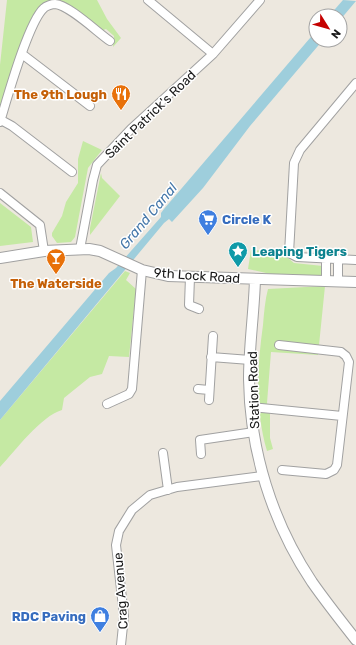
<svg xmlns="http://www.w3.org/2000/svg" width="356" height="645" font-family="Rubik,sans-serif">
	<rect width="100%" height="100%" fill="#ede8df"/>
	<path fill="#c5e9a3" d="M7 0H97L107 19 121 38 113 47 114 36 106 29 101 31 63 3 41 11 0 115V65Z
		M83 141 102 150 88 168 75 237 71 242 57 243 52 236V233L62 216 66 202 78 183V159Z
		M101 173 102 178 120 196 90 235V228Z
		M0 203 31 227 33 242 0 246Z
		M251 250 287 252 288 258 294 263 323 266V275H275L248 269Z
		M125 271 130 273 126 280 136 289 129 357 109 356 102 374 90 377 64 398 62 410C41 416 15 451 0 467V420Z
		M325 286 318 355 271 352 267 403 270 414V438L273 449 267 451C255 410 257 368 263 325 264 313 265 300 268 289Z"/>
	<path fill="#9ecedc" d="M343 0 356 1 340 20V16H329Z
		M316 31V40H323L250 126 203 188 172 222 169 219 164 223 0 420V401L109 273 116 268 161 217V213L164 209Z"/>
	<g fill="none" stroke-linecap="round" stroke-linejoin="round">
		<g stroke="#a1a1a1" stroke-width="10">
			<path id="minor" d="M148 0 213 54
				M22 54 90 106
				M356 83 300 150 294 163 289 253 297 257 356 260
				M1 120 12 126 72 172
				M0 122C7 99 28 22 44 8 46 6 52 4 55 4 69 5 97 32 110 41
				M0 193 40 225 44 251
				M80 249 93 180 97 165 131 129 213 54 260 0
				M338 260V281
				M190 277 189 305 199 309
				M326 281V259
				M279 345 341 352 346 356 349 362 337 465 334 470 326 474 282 470
				M211 357 250 360
				M198 389 209 390
				M209 400 213 336
				M107 404 129 394 132 389 142 270
				M251 407 342 416
				M163 453 168 490
				M201 454 200 440 254 432
				M121 645 124 616 116 545 119 531 132 510 150 495 177 487 262 476"/>
		</g>
		<g stroke="#a1a1a1" stroke-width="12">
			<path id="tertiary" d="M0 258 44 251 89 249 100 251 142 270 168 276 356 282
				M255 279C254 313 249 346 249 379 250 451 272 522 312 582 326 602 341 621 356 640"/>
		</g>
		<use href="#minor" stroke="#fff" stroke-width="8"/>
		<use href="#tertiary" stroke="#fff" stroke-width="10"/>
	</g>
	<defs>
		<g id="restaurant-pin" transform="scale(1)"><path d="M0 17L-7.5 6A9.5 9.5 0 1 1 7.5 6Z" fill="#e8710a" stroke="#fff"/><path d="M-5-6h1v4h1v-4h1v4h1v-4h1v5L-1.5 .5V6h-2V.5L-5-1ZM5-6V6H3V1.5H1.5Q1.5-4 5-6Z" fill="#fff"/></g>
		<g id="supermarket-pin" transform="scale(1)"><path d="M0 17L-7.5 6A9.5 9.5 0 1 1 7.5 6Z" fill="#3f7fe0" stroke="#fff"/><path d="M-6-5.5h2.5l.6 2H6L4.5 2H-2.5L-4.4-4H-6ZM-1.5 3.2a1.3 1.3 0 1 0 .1 0ZM3 3.2a1.3 1.3 0 1 0 .1 0Z" fill="#fff"/></g>
		<g id="sight-pin" transform="scale(1)"><path d="M0 17L-7.5 6A9.5 9.5 0 1 1 7.5 6Z" fill="#0f9aa8" stroke="#fff"/><path d="M0-6L1.8-2.2L6-1.7L2.9 1.2L3.7 5.4L0 3.3L-3.7 5.4L-2.9 1.2L-6-1.7L-1.8-2.2Z" fill="#fff"/></g>
		<g id="bar-pin" transform="scale(1)"><path d="M0 17L-7.5 6A9.5 9.5 0 1 1 7.5 6Z" fill="#e8710a" stroke="#fff"/><path d="M-6-5H6L.8 .8V4.5H3.5V6h-7V4.5H-.8V.8Z" fill="#fff"/></g>
		<g id="shop-pin" transform="scale(1)"><path d="M0 17L-7.5 6A9.5 9.5 0 1 1 7.5 6Z" fill="#3f7fe0" stroke="#fff"/><path d="M-5-2.5h2.3a2.7 3.5 0 0 1 5.4 0H5L5.5 6h-11ZM-1.5-2.5h3a1.5 2.3 0 0 0-3 0Z" fill="#fff"/></g>
	</defs>
	<g fill-rule="evenodd">
		<use href="#restaurant-pin" x="121" y="94"/>
		<use href="#supermarket-pin" x="208" y="219"/>
		<use href="#sight-pin" x="238" y="251"/>
		<use href="#bar-pin" x="56" y="258"/>
		<use href="#shop-pin" x="100" y="616"/>
	</g>
	<g text-anchor="middle" stroke-width="3" stroke-linejoin="round" paint-order="stroke">
		<g font-size="13" font-weight="bold" fill="#c56008" stroke="#fff" text-anchor="end">
			<text x="107" y="99">The 9th Lough</text>
			<text x="56" y="288" text-anchor="middle">The Waterside</text>
		</g>
		<g font-size="13" fill="#1a1a1a" stroke="#fff">
			<text transform="translate(150 114) rotate(-44)" y="5">Saint Patrick's Road</text>
			<text transform="translate(197 275) rotate(4)" y="5">9th Lock Road</text>
			<text transform="translate(253 390) rotate(-92)" y="5">Station Road</text>
			<text transform="translate(120 591) rotate(-94)" y="5">Crag Avenue</text>
		</g>
		<g font-size="13" font-weight="bold" fill="#366cbe" stroke="#fff" text-anchor="start">
			<text x="222" y="224">Circle K</text>
			<text x="86" y="621" text-anchor="end">RDC Paving</text>
		</g>
		<g font-size="13" font-weight="bold" fill="#0d838f" stroke="#fff" text-anchor="start">
			<text x="252" y="256">Leaping Tigers</text>
		</g>
		<g font-size="14" font-style="italic" fill="#4678aa" stroke="#fff">
			<text transform="translate(148 216) rotate(-50)" y="5">Grand Canal</text>
		</g>
	</g>
	<g transform="translate(328 28) rotate(127)"><circle r="19" fill="#ffffff" stroke="#a3a3a3"/>
	<path d="M0-3L7 15L0 10L-7 15Z" fill="#c50100"/>
	<text y="-6" font-size="11" font-weight="bold" text-anchor="middle" fill="#1a1a1a">N</text>
	</g>
</svg>
